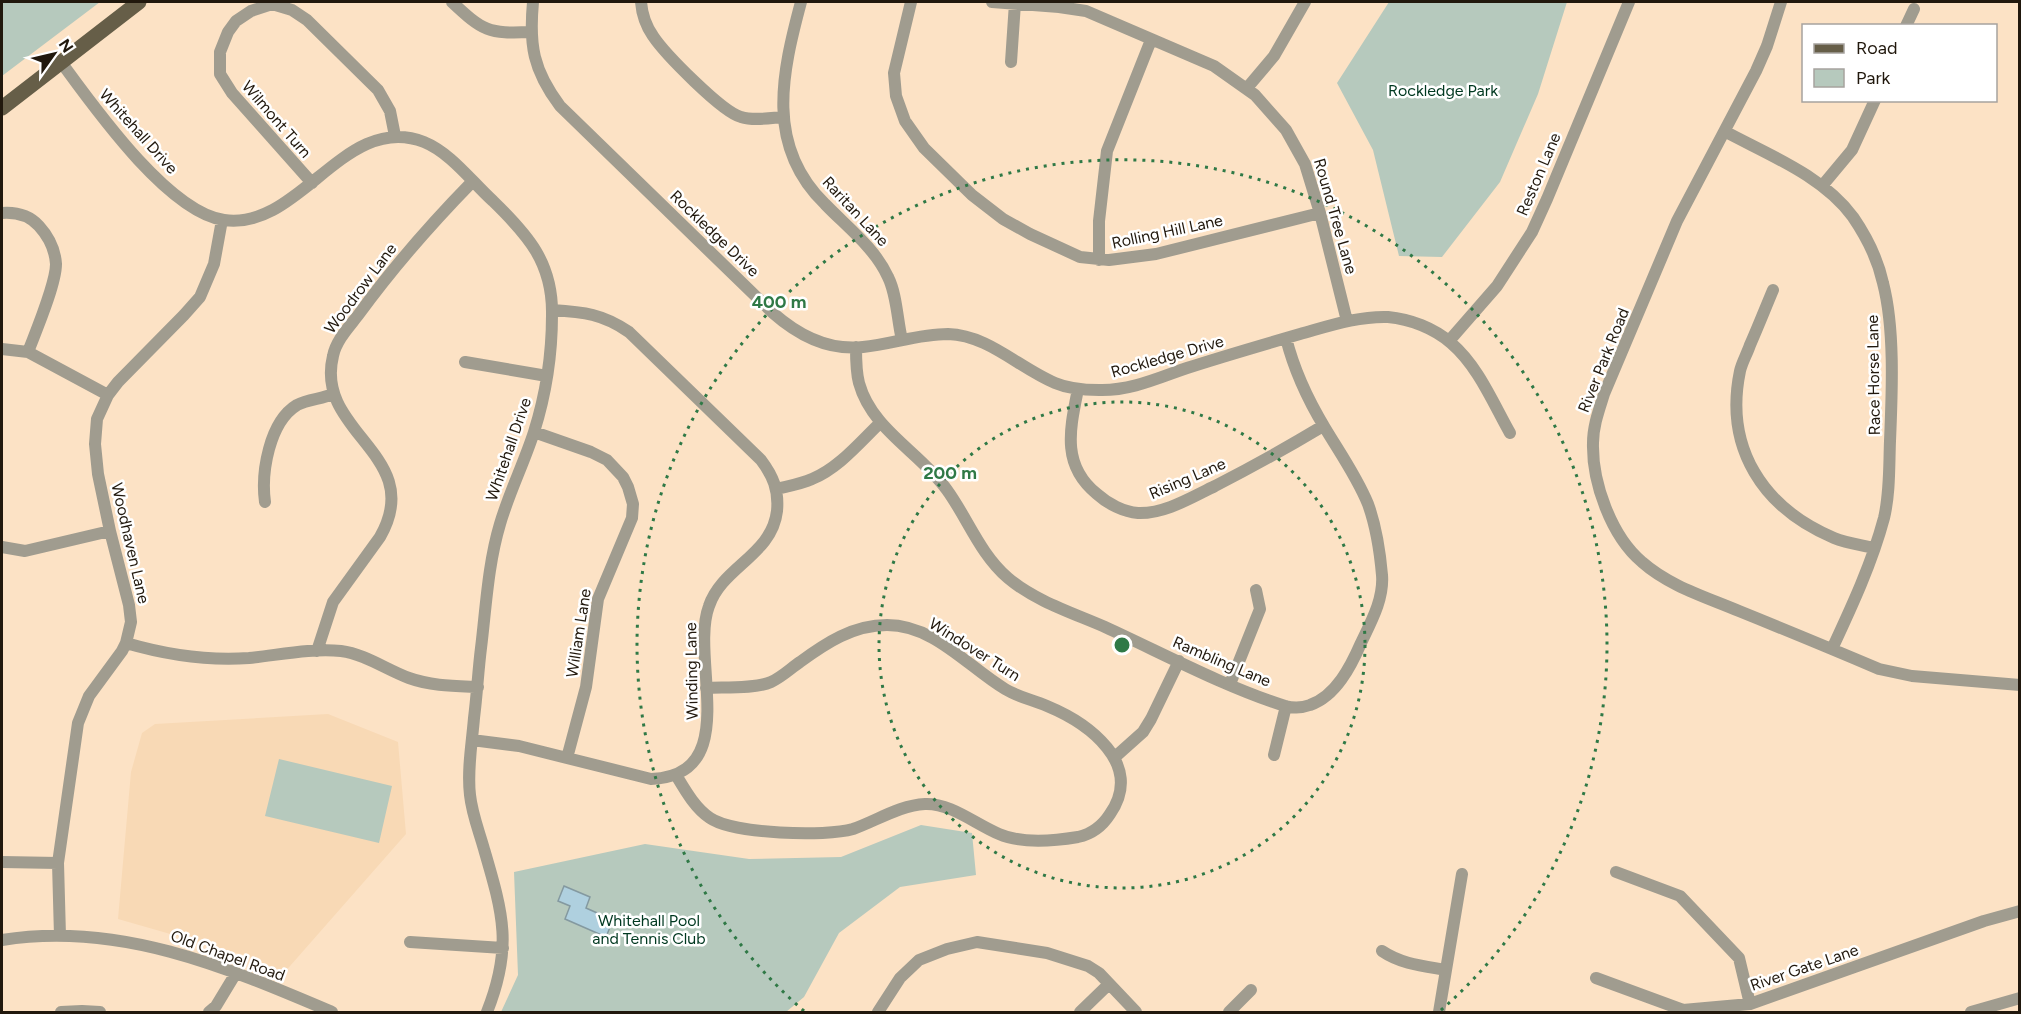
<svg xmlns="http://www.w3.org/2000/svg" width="2021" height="1014" font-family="Figtree,sans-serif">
	<rect width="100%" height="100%" fill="#fce2c5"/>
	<path fill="#f8d9b5" d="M328 714 398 742 406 834 283 974 247 956 118 919 131 772 142 733 155 724Z"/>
	<path fill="#b6c9bd" d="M2 2H100L2 76Z
		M1389 2H1567L1538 94 1500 182 1442 257 1399 256 1373 150 1337 83Z
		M279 759 392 786 379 843 265 816Z
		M921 825 972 833 976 875 900 887 839 933 804 997 786 1012H501L518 975 514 872 645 844 749 859 841 857Z"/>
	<path fill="#afd0df" stroke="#8499a0" stroke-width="1.5" d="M564 886 590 897 586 908 613 920 606 937 565 919 570 906 558 901Z"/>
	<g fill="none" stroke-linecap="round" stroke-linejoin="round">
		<path stroke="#a09c8f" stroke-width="12" d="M452 2C483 31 488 34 531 32
			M533 2C529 45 533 70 560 106L773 313C798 335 828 351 863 347 892 344 919 334 948 334 988 335 1019 368 1055 383 1069 389 1084 390 1099 390 1130 391 1158 378 1187 368 1224 356 1262 345 1300 334 1329 326 1358 316 1388 317 1410 319 1434 328 1451 343 1478 366 1493 403 1510 433
			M641 2C642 14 646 26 653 36 665 54 722 112 741 117 754 121 770 118 783 117
			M801 2C782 73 765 146 825 204 847 227 875 248 888 277 897 295 897 319 902 340
			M911 2 894 73 896 96 905 121 924 148 972 195 1003 219 1030 234 1080 257 1109 260 1156 254 1320 213
			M992 2 1059 7 1086 11 1214 66 1255 95 1286 130 1305 164 1320 213 1347 321
			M1781 2 1767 46 1756 71 1677 221 1604 394C1599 410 1593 426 1593 443 1592 482 1611 536 1642 562 1669 586 1706 597 1739 611 1786 630 1832 649 1879 669L1912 676 2020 685
			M1906 26 1914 9
			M61 62C94 107 168 212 224 220 300 231 345 111 424 142 451 153 472 182 493 201 528 235 553 263 552 315 552 354 546 394 534 432 524 463 509 493 500 524 488 564 486 607 481 648 478 672 477 695 474 718 472 743 467 770 470 795 472 814 479 831 484 849 503 914 513 947 487 1012
			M1011 62 1015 3
			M1247 88 1274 56 1305 2
			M1726 132C1769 155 1823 176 1853 217 1866 236 1878 260 1883 283 1895 329 1892 393 1890 441 1889 466 1890 493 1884 518 1872 563 1852 606 1832 649
			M312 183 232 93 220 74V52L228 32 236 21 251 11 272 4 292 10 307 20 378 90 390 111 395 136
			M1822 186 1852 150 1875 100
			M2 213C16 212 29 215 39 226 49 237 55 249 56 264 56 284 36 331 28 352
			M1099 260V221L1107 151 1151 40
			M1773 290C1765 309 1758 327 1750 345 1747 354 1742 362 1740 371 1724 448 1763 508 1834 538 1846 543 1861 545 1874 548
			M1449 341 1497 286 1532 232 1547 199 1629 2
			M856 347C856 359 856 372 859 383 872 430 920 452 947 490 968 519 980 554 1008 578 1035 601 1073 613 1105 627 1164 654 1223 686 1285 706 1293 708 1302 708 1310 705 1336 696 1351 666 1361 643 1371 622 1384 599 1382 575 1380 552 1376 526 1368 504 1357 477 1340 453 1325 428 1308 400 1294 370 1286 338
			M2 349 28 352 108 395
			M465 362 547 376
			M1078 389C1070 429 1061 465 1097 494 1108 504 1124 512 1138 513 1165 514 1192 497 1215 486 1252 467 1288 447 1323 426
			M534 432 591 452 607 460 623 477 628 487 633 504 632 518 598 599 586 687 567 758
			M776 489C788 486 801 484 812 479 839 468 860 442 880 423
			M265 502C261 473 269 422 297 405 308 399 322 399 333 394
			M2 547 25 551 110 531
			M126 643C167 655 207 661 249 658 279 655 311 648 341 651 365 654 387 670 409 678 431 686 455 686 478 687
			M317 651 333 602 380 537C427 455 314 433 333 356 336 340 350 326 359 314 394 266 431 224 472 182
			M1230 684 1260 609 1256 590
			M472 740 519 746 651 779C744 775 689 659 709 606 722 567 772 555 777 511 779 490 773 476 761 460L629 332C603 314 584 312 552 310
			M1274 755 1286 706
			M1115 757 1143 732 1151 719 1179 661
			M676 775C685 790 695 808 710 818 733 834 826 837 853 829 876 821 900 805 925 804 951 803 975 824 999 834 1022 844 1054 841 1078 837 1092 834 1103 825 1110 814 1145 764 1088 723 1047 706 1033 700 1018 697 1005 689 967 666 934 625 887 625 853 625 826 643 800 662 791 668 782 677 771 682 755 689 724 687 706 688
			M2 862 58 863
			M1616 872 1680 896 1739 958 1750 1004
			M60 936 58 863 78 723 89 696 122 651 126 643 131 622 129 605 110 531 98 474 95 444 97 419 108 395 118 382 184 315 200 297 214 264 222 220
			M2 940C119 921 226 967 332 1012
			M410 942 503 948
			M1382 951C1401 964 1423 966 1446 970
			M1596 978 1683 1010 1750 1004 1984 921 2020 911
			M61 1012 82 1011 100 1012
			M209 1012 216 1006 236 973
			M878 1012 900 978 919 960 947 949 977 942 1047 953 1088 966 1099 973 1136 1012
			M1080 1012 1109 984
			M1229 1012 1251 990
			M1439 1012 1462 874
			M1971 1012 2020 998"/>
		<path stroke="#665e48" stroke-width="15" d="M2 108 139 2"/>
	</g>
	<g fill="none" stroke="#2f7946" stroke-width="3" stroke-dasharray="3 6">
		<circle cx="1122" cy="645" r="243"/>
		<path d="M804 1011A485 485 0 1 1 1440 1011"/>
	</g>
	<g text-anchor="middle" stroke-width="5" stroke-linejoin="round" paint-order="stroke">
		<g font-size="16" fill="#003820" stroke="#fff">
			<text x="1443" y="96">Rockledge Park</text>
			<text x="649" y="926">Whitehall Pool<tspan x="649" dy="18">and Tennis Club</tspan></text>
		</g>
		<g font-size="16" fill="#21180d" stroke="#fff">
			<text transform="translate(277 119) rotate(49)" y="6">Wilmont Turn</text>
			<text transform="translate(139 131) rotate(48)" y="6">Whitehall Drive</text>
			<text transform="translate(1538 174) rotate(-67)" y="6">Reston Lane</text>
			<text transform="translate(856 211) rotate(47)" y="6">Raritan Lane</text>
			<text transform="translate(1336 216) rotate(74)" y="6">Round Tree Lane</text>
			<text transform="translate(1167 231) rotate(-12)" y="6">Rolling Hill Lane</text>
			<text transform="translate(715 233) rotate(44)" y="6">Rockledge Drive</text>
			<text transform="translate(360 288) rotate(-53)" y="6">Woodrow Lane</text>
			<text transform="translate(1167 356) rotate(-16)" y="6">Rockledge Drive</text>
			<text transform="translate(1603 360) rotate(-68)" y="6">River Park Road</text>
			<text transform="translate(1873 375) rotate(-91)" y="6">Race Horse Lane</text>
			<text transform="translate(508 449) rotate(-71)" y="6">Whitehall Drive</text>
			<text transform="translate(1187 478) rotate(-23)" y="6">Rising Lane</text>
			<text transform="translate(131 543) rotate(77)" y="6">Woodhaven Lane</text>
			<text transform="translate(578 633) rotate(-81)" y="6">William Lane</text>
			<text transform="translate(975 649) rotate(32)" y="6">Windover Turn</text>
			<text transform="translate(1222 661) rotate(23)" y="6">Rambling Lane</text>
			<text transform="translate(691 671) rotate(-91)" y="6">Winding Lane</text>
			<text transform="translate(228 955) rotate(20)" y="6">Old Chapel Road</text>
			<text transform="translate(1804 967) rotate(-19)" y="6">River Gate Lane</text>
		</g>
	</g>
	<circle cx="1122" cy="645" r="9" fill="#2f7946" stroke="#fff" stroke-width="3"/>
	<g font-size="18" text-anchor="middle" font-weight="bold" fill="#2f7946" stroke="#fff" stroke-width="5" stroke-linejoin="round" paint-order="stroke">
		<text x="779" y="308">400 m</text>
		<text x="950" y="479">200 m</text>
	</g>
	<rect width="2021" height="1014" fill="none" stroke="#21180d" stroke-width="6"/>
	<rect x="1802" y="24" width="195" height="78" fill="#ffffff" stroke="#a6a39e" stroke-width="1.5"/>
	<rect x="1814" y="44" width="30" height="9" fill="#665e48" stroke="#a6a39e" stroke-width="1.5"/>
	<text x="1856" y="54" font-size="18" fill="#21180d">Road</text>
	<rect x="1814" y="69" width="30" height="18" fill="#b6c9bd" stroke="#a6a39e" stroke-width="1.5"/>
	<text x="1856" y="84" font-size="18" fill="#21180d">Park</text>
	<g transform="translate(54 54) rotate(56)" stroke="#ffffff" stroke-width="4.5" paint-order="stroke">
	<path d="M0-4.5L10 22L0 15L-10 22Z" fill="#21180d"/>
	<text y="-9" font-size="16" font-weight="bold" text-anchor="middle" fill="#21180d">N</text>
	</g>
</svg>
